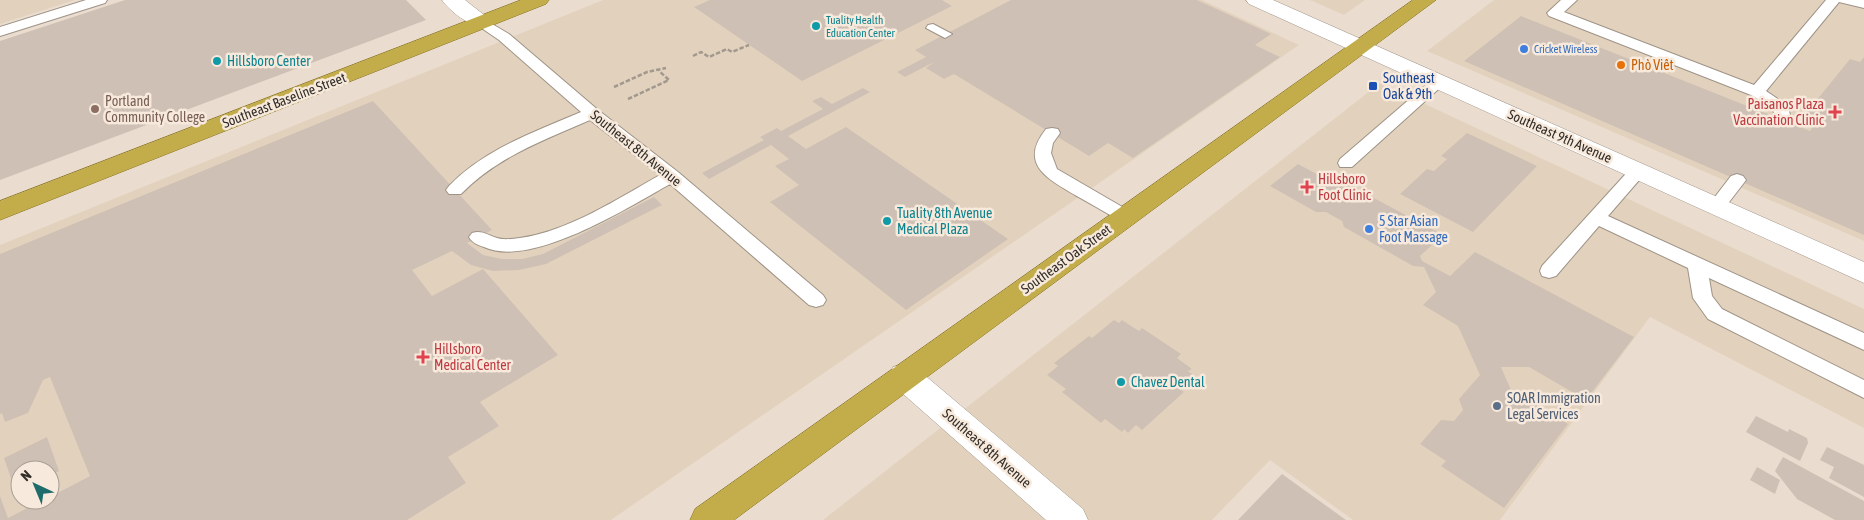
<svg xmlns="http://www.w3.org/2000/svg" width="1864" height="520" font-family="'Asap Condensed',sans-serif">
	<rect width="100%" height="100%" fill="#eaddcf"/>
	<path fill="#e2d2bd" fill-rule="evenodd" d="M0 0H75L0 24Z
		M603 0H1202L1299 45 611 520H0V245ZM20 470H50V500H20Z
		M1310 0H1365L1344 15Z
		M1494 0H1864V241L1427 51Z
		M1380 83 1864 309V428L1650 317 1500 520H1353L1270 460 1212 520H823Z"/>
	<path fill="#cec0b4" d="M125 0H406L426 20 0 180V41Z
		M710 0H942L952 6 802 81 694 7Z
		M1011 0H1197L1271 34 1255 45 1280 57 1133 158 1108 143 1089 156 954 74 944 79 926 68 934 62 905 77 897 72 926 57 915 50Z
		M1521 16 1810 131 1816 123 1803 117 1850 59 1860 62 1864 57V235L1464 61Z
		M863 88 870 92 788 136 806 149 846 127 1008 239 906 310 770 202 799 185 775 166 789 159 771 145 709 179 702 173 764 140 760 137 777 128 781 131 823 109 812 101 821 97 832 104Z
		M373 101 492 230 467 243 483 255 502 259H522L543 254 654 197 662 205 546 264 519 270 493 271 471 265 452 251 412 270 432 296 483 269 558 355 480 402 499 426 448 457 466 483 407 520H0V496L8 518 43 500H50V497L90 476 50 377 43 380 28 413 5 422 2 413 0 414V254Z
		M1467 133 1537 166 1473 232 1400 194 1427 169 1434 171 1447 159 1441 156Z
		M1298 164 1324 178 1329 174 1443 235 1420 256 1422 261 1450 276 1475 252 1634 337 1586 400 1529 367H1501L1511 390 1568 424 1504 508 1441 466 1446 461 1420 444 1441 420 1454 421 1463 410 1459 399 1480 375 1458 326 1423 305 1436 292 1424 267 1413 266 1344 227 1342 221 1326 212H1316L1270 186Z
		M1114 320 1119 323 1122 320 1139 331 1142 328 1181 354 1177 358 1192 369 1188 371 1193 375 1178 388 1184 392 1142 430 1136 425 1128 433 1124 429 1122 432 1105 419 1101 423 1062 392 1066 389 1047 375 1058 366 1054 363 1089 336 1092 338Z
		M1756 416 1788 432 1789 429 1807 438 1808 443 1800 461 1746 432Z
		M47 437 59 471 50 476V470H20V491L16 493 4 458Z
		M1827 447 1864 465V497L1829 478 1834 467 1820 460Z
		M1783 457 1864 501V520H1835L1797 499 1775 471Z
		M1757 467 1780 480 1775 494 1750 480Z
		M1282 474 1346 520H1238Z"/>
	<g fill="none" stroke-linecap="round" stroke-linejoin="round">
		<g stroke="#9e9386" stroke-width="2">
			<path id="service" d="M86 0H107L105 3 0 36V27Z
				M1561 0H1577L1564 12 1754 85 1826 0H1864V8L1839 2 1766 91 1788 106 1791 120 1783 125 1775 120 1773 108 1751 95 1549 16 1547 13Z
				M482 18 509 34 598 110 678 172 823 295 826 300 823 305 816 307 809 305 670 184C629 207 531 269 484 247 478 245 472 243 469 237L472 233C482 230 487 235 497 238 503 240 513 239 520 238 569 231 617 199 660 175L590 120C544 140 497 157 461 194H449L446 190 449 186C485 149 534 132 581 112L499 40 477 25 475 22Z
				M933 24 952 34 945 38 926 28 928 25Z
				M1438 77 1443 79 1446 82 1443 85 1352 167H1340L1338 163 1340 159 1433 79Z
				M1052 128 1058 129 1060 133 1053 143 1051 153 1057 169 1131 212 1134 216 1131 220 1125 222 1119 220C1104 212 1090 203 1075 195 1048 179 1018 164 1046 129Z
				M1638 165 1644 167 1647 171 1608 216 1864 333V350L1709 278 1712 296 1722 309 1864 380V398L1708 319 1693 298 1688 268 1599 226 1556 276 1549 278 1542 276 1540 271 1542 266 1632 167Z
				M1737 174 1743 176 1746 180 1743 184 1723 210H1711L1708 206 1711 202 1731 176Z"/>
		</g>
		<g stroke="#9e9386" stroke-width="1">
			<path id="minor" d="M442 0H465L493 22 489 26C474 30 451 13 442 0Z
				M1246 0H1273L1864 262V283L1249 4Z
				M904 364 915 367 1083 509 1088 520H1046L893 385 889 376 893 367Z"/>
		</g>
		<g stroke="#867221" stroke-width="1">
			<path id="trunk" d="M521 0H549L546 4 0 220V201Z
				M1413 0H1436L734 520H690L695 509Z"/>
		</g>
		<path stroke="#a2988e" stroke-width="2.5" stroke-dasharray="4.5 2" stroke-linecap="butt" d="M693 56 701 52 709 57 727 49 732 52 749 45
			M614 87 647 72 666 68
			M628 99 669 80 659 71"/>
		<use href="#service" fill="#fff" fill-rule="evenodd"/>
		<use href="#minor" fill="#fff" fill-rule="evenodd"/>
		<use href="#trunk" fill="#c3ac4a" fill-rule="evenodd"/>
	</g>
	<g fill="#0f9aa8" stroke="#f7eadc" stroke-width="2">
		<circle cx="816" cy="26" r="5"/>
		<circle cx="217" cy="61" r="5"/>
		<circle cx="887" cy="221" r="5"/>
		<circle cx="1121" cy="382" r="5"/>
	</g>
	<g fill="#3f7fe0" stroke="#f7eadc" stroke-width="2">
		<circle cx="1524" cy="49" r="5"/>
		<circle cx="1369" cy="229" r="5"/>
	</g>
	<circle fill="#e8710a" stroke="#f7eadc" stroke-width="2" cx="1621" cy="65" r="5"/>
	<rect fill="#1a4fb4" stroke="#f7eadc" stroke-width="2" x="1368" y="81" width="10" height="10" rx="2.5"/>
	<circle fill="#8d6e63" stroke="#f7eadc" stroke-width="2" cx="95" cy="109" r="5"/>
	<g fill="#e0444e" stroke="#f7eadc" stroke-width="2">
		<path d="M1832.5 104.5h5v5h5v5h-5v5h-5v-5h-5v-5h5z"/>
		<path d="M1304.5 179.5h5v5h5v5h-5v5h-5v-5h-5v-5h5z"/>
		<path d="M420.5 349.5h5v5h5v5h-5v5h-5v-5h-5v-5h5z"/>
	</g>
	<circle fill="#5c6f8a" stroke="#f7eadc" stroke-width="2" cx="1497" cy="406" r="5"/>
	<g text-anchor="middle" stroke-width="5" stroke-linejoin="round" paint-order="stroke">
		<g font-size="11" fill="#0d838f" stroke="#f7eadc" text-anchor="start">
			<text x="826" y="24">Tuality Health<tspan x="826" dy="13">Education Center</tspan></text>
		</g>
		<g font-size="11" fill="#366cbe" stroke="#f7eadc" text-anchor="start">
			<text x="1534" y="53">Cricket Wireless</text>
		</g>
		<g font-size="14" fill="#0d838f" stroke="#f7eadc" text-anchor="start">
			<text x="227" y="66">Hillsboro Center</text>
			<text x="897" y="218">Tuality 8th Avenue<tspan x="897" dy="16">Medical Plaza</tspan></text>
			<text x="1131" y="387">Chavez Dental</text>
		</g>
		<g font-size="14" fill="#c56008" stroke="#f7eadc" text-anchor="start">
			<text x="1631" y="70">Phò Viêt</text>
		</g>
		<g font-size="14" fill="#164399" stroke="#f7eadc" text-anchor="start">
			<text x="1383" y="83">Southeast<tspan x="1383" dy="16">Oak &amp; 9th</tspan></text>
		</g>
		<g font-size="14" fill="#322d28" stroke="#f7eadc">
			<text transform="translate(284 100) rotate(-21)" y="5">Southeast Baseline Street</text>
			<text transform="translate(1560 136) rotate(24)" y="5">Southeast 9th Avenue</text>
			<text transform="translate(636 148) rotate(39)" y="5">Southeast 8th Avenue</text>
			<text transform="translate(1066 259) rotate(-36)" y="5">Southeast Oak Street</text>
			<text transform="translate(987 448) rotate(41)" y="5">Southeast 8th Avenue</text>
		</g>
		<g font-size="14" fill="#785e54" stroke="#f7eadc" text-anchor="start">
			<text x="105" y="106">Portland<tspan x="105" dy="16">Community College</tspan></text>
		</g>
		<g font-size="14" fill="#be3a42" stroke="#f7eadc" text-anchor="start">
			<text x="1824" y="109" text-anchor="end">Paisanos Plaza<tspan x="1824" dy="16">Vaccination Clinic</tspan></text>
			<text x="1318" y="184">Hillsboro<tspan x="1318" dy="16">Foot Clinic</tspan></text>
			<text x="434" y="354">Hillsboro<tspan x="434" dy="16">Medical Center</tspan></text>
		</g>
		<g font-size="14" fill="#366cbe" stroke="#f7eadc" text-anchor="start">
			<text x="1379" y="226">5 Star Asian<tspan x="1379" dy="16">Foot Massage</tspan></text>
		</g>
		<g font-size="14" fill="#4e5e75" stroke="#f7eadc" text-anchor="start">
			<text x="1507" y="403">SOAR Immigration<tspan x="1507" dy="16">Legal Services</tspan></text>
		</g>
	</g>
	<g transform="translate(35 485) rotate(316)"><circle r="24" fill="#f7eadc" stroke="#a89e94"/>
	<path d="M0-4L9 19L0 12L-9 19Z" fill="#1f6c6c"/>
	<text y="-8" font-size="14" font-weight="bold" text-anchor="middle" fill="#322d28">N</text>
	</g>
</svg>
